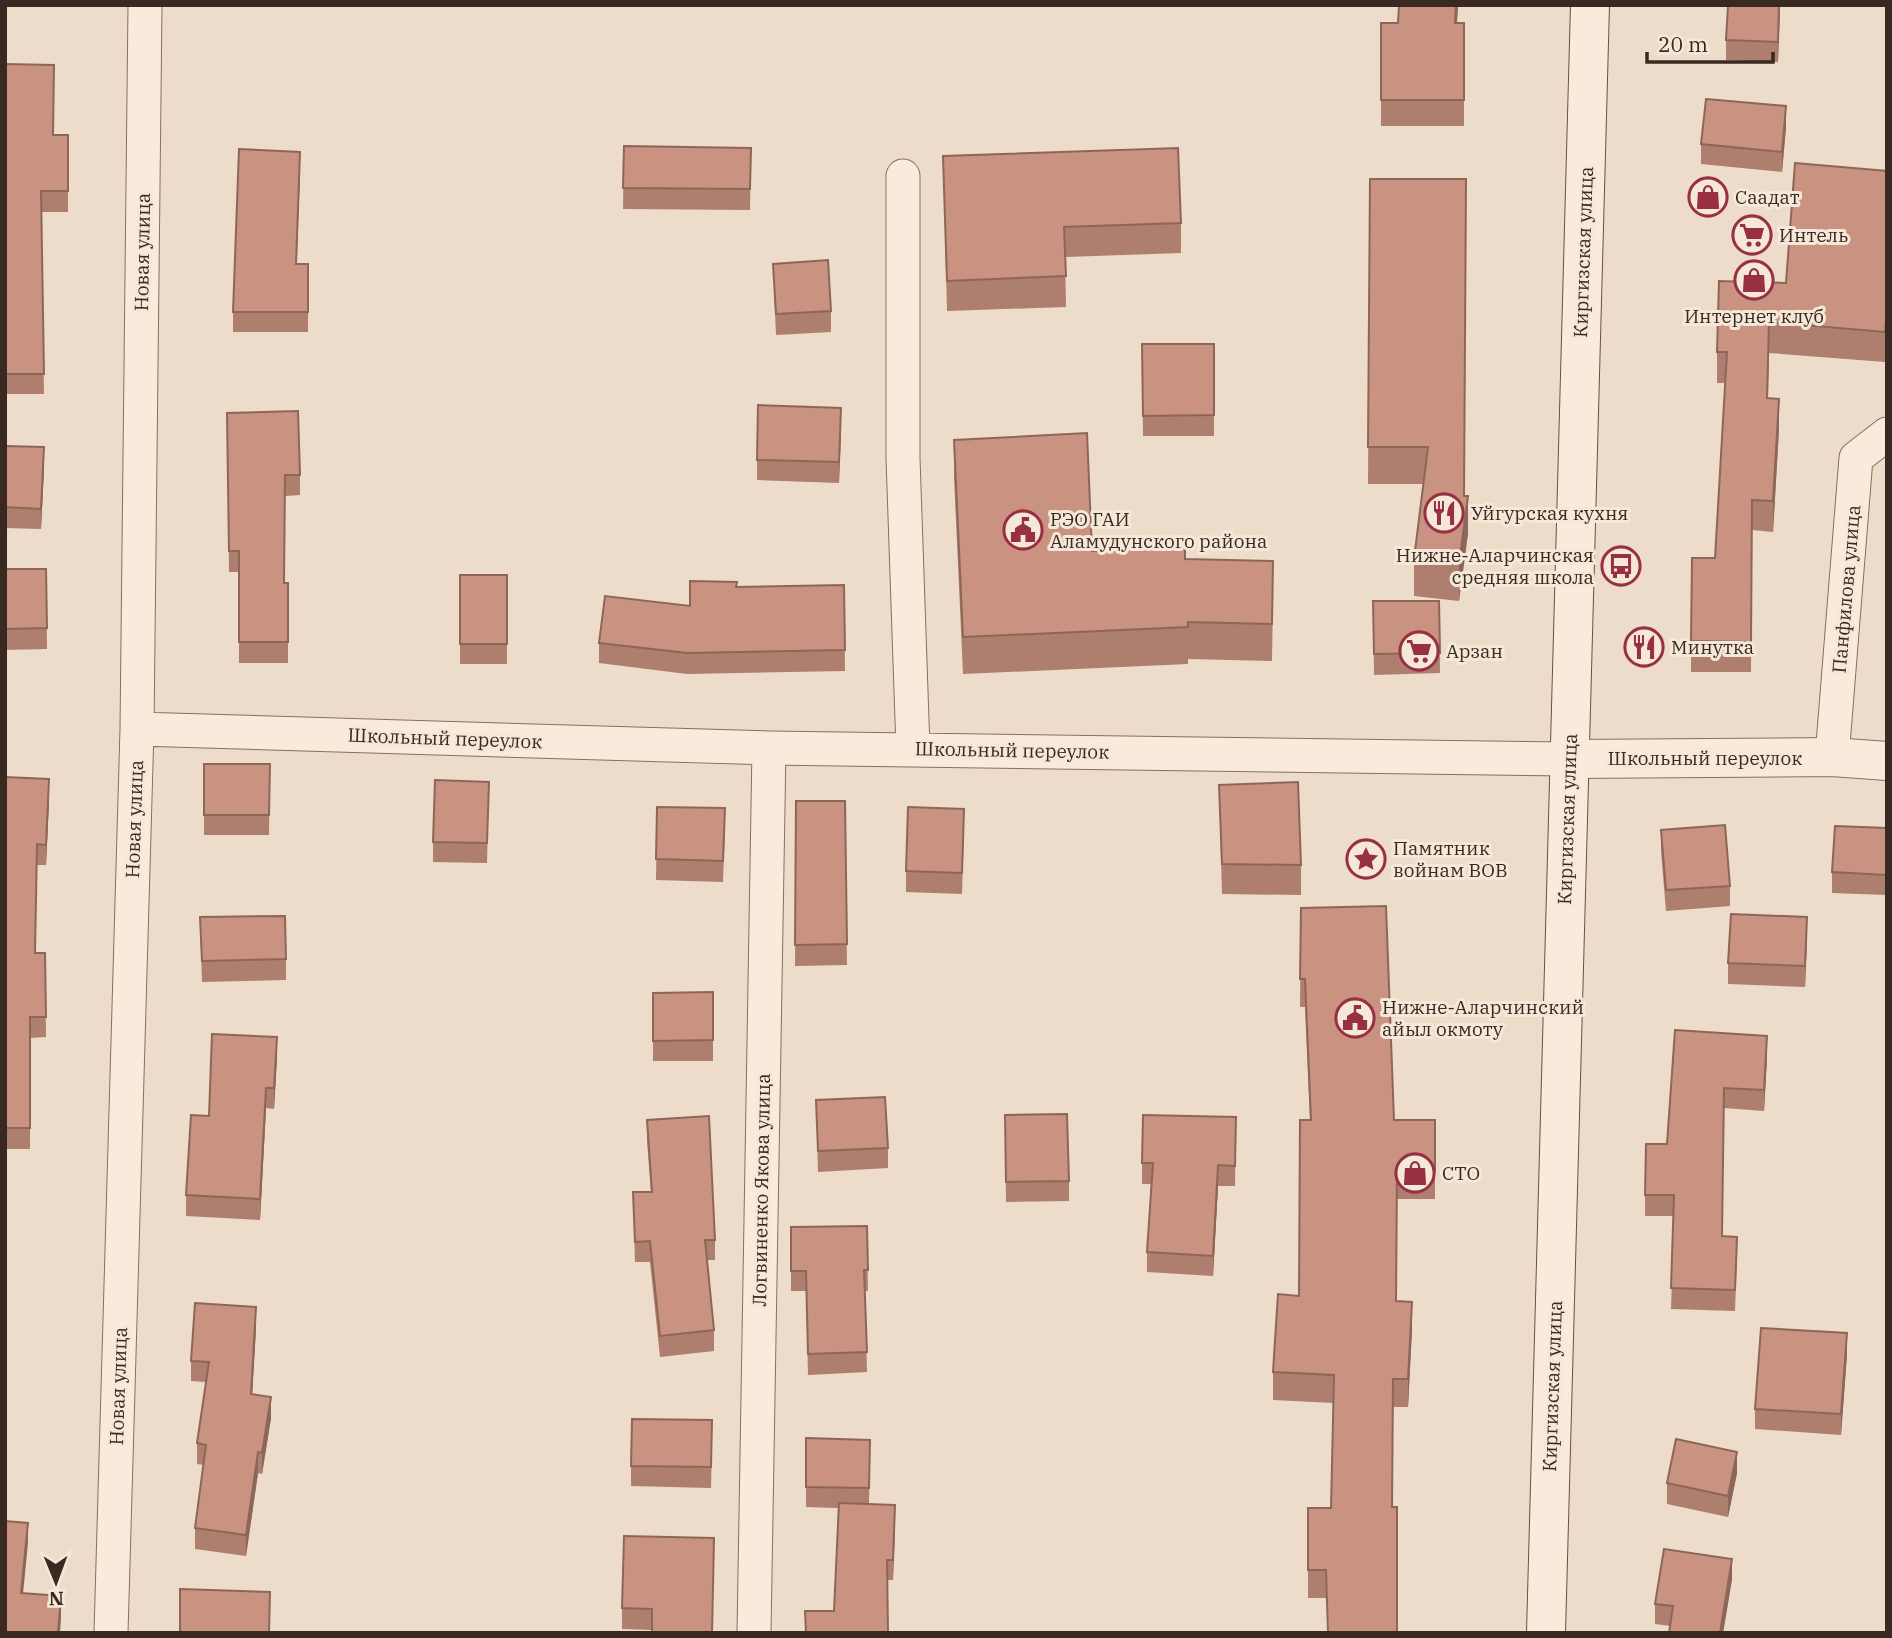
<svg xmlns="http://www.w3.org/2000/svg" width="1892" height="1638" font-family="'IBM Plex Serif',serif">
	<rect width="100%" height="100%" fill="#eddcc9"/>
	<g fill="none" stroke-linecap="round" stroke-linejoin="round">
		<g stroke="#896e5e" stroke-width="35">
			<path id="minor" d="M903 176V458L913 749
				M137 729 769 748 1569 759
				M1832 757 1856 458 1887 434
				M111 1633 137 729 145 5
				M754 1633 769 748"/>
		</g>
		<g stroke="#896e5e" stroke-width="40">
			<path id="tertiary" d="M1569 759 1832 757 1887 761"/>
		</g>
		<g stroke="#6b4f41" stroke-width="40">
			<path id="secondary" d="M1546 1633 1590 5"/>
		</g>
		<use href="#minor" stroke="#f8ebdc" stroke-width="33"/>
		<use href="#tertiary" stroke="#f8ebdc" stroke-width="38"/>
		<use href="#secondary" stroke="#f8ebdc" stroke-width="38"/>
	</g>
	<path fill="#ae7e6e" d="M1399 5H1458L1457 23H1464V126H1381V23H1398Z
		M1780 5 1778 62 1726 60V40Z
		M5 64 53 135H68V212H41L44 394H5Z
		M1786 127 1782 172 1701 164V144Z
		M624 146 751 148 750 210 623 209Z
		M943 156 1181 223V253L1065 257 1066 307 947 311Z
		M1887 171 1885 362 1769 353 1768 398 1779 429 1773 532 1752 530 1751 672H1691L1692 558H1715L1725 383H1717V352L1786 283Z
		M300 173 296 264H308V332H233V312Z
		M1370 179 1464 496 1468 533 1459 601 1414 596V559L1424 484H1368Z
		M773 264 831 311V332L776 335Z
		M1142 344H1214V436H1143Z
		M227 413 300 475V495L285 496 284 583H288V663H239V572H229Z
		M841 429 839 483 757 480V460Z
		M954 440 1092 551 1185 559 1273 598 1272 661 1188 659V664L963 674 954 477Z
		M5 446 44 468 41 529 5 528Z
		M5 569H46L47 649 5 650Z
		M460 575H507V664H460Z
		M844 585 845 671 687 674 599 663V643L736 587Z
		M1373 601H1439L1440 673 1374 675Z
		M204 764H270L269 835H204Z
		M5 777 49 800 46 865H37L35 953H45L46 1037 30 1038V1149H5Z
		M489 782 487 863 433 862V842Z
		M1219 785 1301 865V895L1222 894Z
		M796 801H845L847 965 795 966Z
		M657 807 725 828 723 882 656 880Z
		M1887 828V895L1832 893V872Z
		M964 830 962 894 906 892V871Z
		M1661 830 1730 886V906L1666 911 1661 851Z
		M1301 908 1394 1120H1435V1199H1397L1396 1301 1412 1330 1408 1407H1393L1326 1598H1308V1508H1331L1334 1403 1273 1400V1372L1299 1296 1310 1120 1305 1007H1300Z
		M200 917 286 959V980L202 982Z
		M1807 938 1805 987 1728 984V963Z
		M713 992V1061H653V993Z
		M1675 1030 1767 1057 1764 1111 1724 1108 1722 1236 1737 1257 1735 1311 1671 1309 1674 1216H1645V1195L1667 1144Z
		M277 1058 274 1109 266 1108 260 1220 186 1216V1195L209 1116Z
		M816 1100 888 1148V1168L818 1172Z
		M1005 1115 1069 1181V1201L1006 1202Z
		M1236 1117 1235 1186H1218L1213 1276 1147 1272V1252L1151 1184H1142V1163Z
		M647 1120 715 1240V1260H707L714 1330V1351L660 1357 650 1262H635L633 1192H651L647 1141Z
		M867 1226 868 1291H865L867 1372 808 1375 806 1291H791V1227Z
		M256 1328 252 1395 271 1418 262 1474 258 1473 246 1556 195 1549V1528L204 1465 197 1464V1443L206 1382 191 1381V1361Z
		M1847 1354 1841 1435 1755 1429V1409Z
		M806 1438 870 1440 869 1504 895 1526 893 1580H887L834 1611 838 1508 806 1507Z
		M712 1441 711 1488 631 1486V1466Z
		M1737 1473 1728 1517 1667 1504V1483Z
		M714 1559 652 1630 622 1629V1608Z
		M1732 1579 1723 1633H1669L1670 1626 1655 1624V1604Z"/>
	<path fill="#8d665a" d="M1456 5H1458L1455 49V23Z
		M1779 5H1780L1778 62V42Z
		M1786 106V127L1782 172V152Z
		M300 152V173L296 285V264Z
		M1887 311V342L1885 362V332Z
		M1779 399V429L1773 532V501Z
		M841 408V429L839 483V462Z
		M44 447V468L41 529V509Z
		M1468 496V533L1459 601V564Z
		M49 779V800L46 865V845Z
		M1807 917V938L1805 987V966Z
		M1767 1036V1057L1764 1111V1090Z
		M277 1037V1058L274 1109V1088Z
		M266 1088V1108L260 1220V1199Z
		M1218 1165V1186L1213 1276V1256Z
		M1412 1302V1330L1408 1407V1379Z
		M256 1307V1328L251 1415V1394Z
		M1847 1333V1354L1841 1435V1414Z
		M271 1397V1418L262 1474V1453Z
		M258 1452V1473L246 1556V1535Z
		M1737 1452V1473L1728 1517V1496Z
		M895 1505V1526L893 1580V1560Z
		M28 1523V1543L21 1614V1593Z
		M1732 1559V1579L1723 1633H1720Z
		M61 1596V1617L60 1633H58Z"/>
	<path fill="#ca9280" stroke="#8d665a" stroke-width="2" d="M1399 5H1456L1455 23H1464V100H1381V23H1398Z
		M1728 5H1779L1778 42 1726 40Z
		M5 64 54 65 53 135H68V191H41L44 374H5Z
		M1706 99 1786 106 1782 152 1701 144Z
		M624 146 751 148 750 189 623 188Z
		M1178 148 1181 223 1064 227 1066 276 947 281 943 156Z
		M239 149 300 152 296 264H308V312H233Z
		M1795 163 1887 171V311L1885 332 1769 322 1767 398 1779 399 1773 501 1752 500 1751 642 1691 641 1692 558H1715L1727 352H1717L1719 281 1786 283Z
		M1370 179H1466L1464 496H1468L1459 564 1414 559 1428 447H1368Z
		M828 260 831 311 776 314 773 264Z
		M1142 344H1214V415L1143 416Z
		M758 405 841 408 839 462 757 460Z
		M298 411 300 475H285L284 583H288V642H239V551H229L227 413Z
		M1087 433 1092 551 1185 546V559L1273 561 1272 624 1188 622V627L963 637 954 440Z
		M5 446 44 447 41 509 5 507Z
		M5 569H46L47 628 5 629Z
		M460 575H507V644H460Z
		M690 581 737 582 736 587 844 585 845 650 687 653 599 643 605 596 690 606Z
		M1373 601H1439L1440 653 1374 654Z
		M204 764H270L269 815H204Z
		M5 777 49 779 46 845 37 844 35 953H45L46 1017H30V1128H5Z
		M435 780 489 782 487 843 433 842Z
		M1298 782 1301 865 1222 864 1219 785Z
		M796 801H845L847 944 795 945Z
		M657 807 725 808 723 861 656 859Z
		M908 807 964 809 962 873 906 871Z
		M1725 825 1730 886 1666 890 1661 830Z
		M1835 826 1887 828V875L1832 872Z
		M1386 906 1394 1120H1435V1171H1397L1396 1301 1412 1302 1408 1379H1393L1392 1507H1397V1633H1328L1326 1570H1308V1508H1331L1334 1375 1273 1372 1278 1294 1299 1296 1300 1120H1311L1305 979H1300L1301 908Z
		M1731 914 1807 917 1805 966 1728 963Z
		M285 916 286 959 202 961 200 917Z
		M713 992V1040L653 1041V993Z
		M1675 1030 1767 1036 1764 1090 1724 1088 1722 1236 1737 1237 1735 1290 1671 1288 1674 1195H1645L1646 1144H1667Z
		M212 1034 277 1037 274 1088H266L260 1199 186 1195 191 1115 209 1116Z
		M885 1097 888 1148 818 1151 816 1100Z
		M1067 1114 1069 1181 1006 1182 1005 1115Z
		M1143 1115 1236 1117 1235 1166 1218 1165 1213 1256 1147 1252 1153 1163H1142Z
		M709 1116 715 1240H705L714 1330 660 1336 650 1241 635 1242 633 1192H652L647 1120Z
		M867 1226 868 1270H864L867 1352 808 1354 806 1271H791V1227Z
		M195 1303 256 1307 251 1394 271 1397 262 1453 258 1452 246 1535 195 1528 206 1445 197 1443 209 1362 191 1361Z
		M1761 1328 1847 1333 1841 1414 1755 1409Z
		M632 1419 712 1420 711 1467 631 1466Z
		M806 1438 870 1440 869 1488 806 1487Z
		M1676 1439 1737 1452 1728 1496 1667 1483Z
		M839 1503 895 1505 893 1560H887L888 1633H806L805 1611H834Z
		M5 1521 28 1523 21 1593 61 1596 58 1633H5Z
		M624 1536 714 1538 712 1633H652V1609L622 1608Z
		M1664 1549 1732 1559 1720 1633H1669L1673 1606 1655 1604Z
		M180 1589 270 1592 269 1633H180Z"/>
	<defs>
		<g id="shop-ring" transform="scale(2.0125)"><circle r="9.5" fill="#f5e8d8" stroke="#973042" stroke-width="1.5"/><path d="M-5-2.5h2.3a2.7 3.5 0 0 1 5.4 0H5L5.5 6h-11ZM-1.5-2.5h3a1.5 2.3 0 0 0-3 0Z" fill="#973042"/></g>
		<g id="supermarket-ring" transform="scale(2.0125)"><circle r="9.5" fill="#f5e8d8" stroke="#973042" stroke-width="1.5"/><path d="M-6-5.5h2.5l.6 2H6L4.5 2H-2.5L-4.4-4H-6ZM-1.5 3.2a1.3 1.3 0 1 0 .1 0ZM3 3.2a1.3 1.3 0 1 0 .1 0Z" fill="#973042"/></g>
		<g id="restaurant-ring" transform="scale(2.0125)"><circle r="9.5" fill="#f5e8d8" stroke="#973042" stroke-width="1.5"/><path d="M-5-6h1v4h1v-4h1v4h1v-4h1v5L-1.5 .5V6h-2V.5L-5-1ZM5-6V6H3V1.5H1.5Q1.5-4 5-6Z" fill="#973042"/></g>
		<g id="civic-ring" transform="scale(2.0125)"><circle r="9.5" fill="#f5e8d8" stroke="#973042" stroke-width="1.5"/><path d="M-.6-6.5H3V-4.5H.6V-3L4-1V1h2V6H-6V1h2V-1L-.6-3ZM-1.2 2.5V6h2.4V2.5Z" fill="#973042"/></g>
		<g id="bus-ring" transform="scale(2.0125)"><circle r="9.5" fill="#f5e8d8" stroke="#973042" stroke-width="1.5"/><path d="M-5-6H5V4H4V6H2V4H-2V6H-4V4H-5ZM-3.5-4V0h7V-4ZM-3.5 1.2v1.5H-2V1.2ZM2 1.2v1.5H3.5V1.2Z" fill="#973042"/></g>
		<g id="sight-ring" transform="scale(2.0125)"><circle r="9.5" fill="#f5e8d8" stroke="#973042" stroke-width="1.5"/><path d="M0-6L1.8-2.2L6-1.7L2.9 1.2L3.7 5.4L0 3.3L-3.7 5.4L-2.9 1.2L-6-1.7L-1.8-2.2Z" fill="#973042"/></g>
	</defs>
	<g fill-rule="evenodd">
		<use href="#shop-ring" x="1708" y="197"/>
		<use href="#supermarket-ring" x="1752" y="235"/>
		<use href="#shop-ring" x="1754" y="280"/>
		<use href="#restaurant-ring" x="1444" y="513"/>
		<use href="#civic-ring" x="1023" y="530"/>
		<use href="#bus-ring" x="1621" y="566"/>
		<use href="#restaurant-ring" x="1644" y="647"/>
		<use href="#supermarket-ring" x="1419" y="651"/>
		<use href="#sight-ring" x="1366" y="859"/>
		<use href="#civic-ring" x="1355" y="1018"/>
		<use href="#shop-ring" x="1415" y="1173"/>
	</g>
	<g text-anchor="middle" stroke-width="6" stroke-linejoin="round" paint-order="stroke">
		<g font-size="19" fill="#3a2921" stroke="#f5e8d8" text-anchor="start">
			<text x="1735" y="204">Саадат</text>
			<text x="1779" y="242">Интель</text>
			<text x="1754" y="323" text-anchor="middle">Интернет клуб</text>
			<text x="1471" y="520">Уйгурская кухня</text>
			<text x="1050" y="526">РЭО ГАИ<tspan x="1050" dy="22">Аламудунского района</tspan></text>
			<text x="1594" y="562" text-anchor="end">Нижне-Аларчинская<tspan x="1594" dy="22">средняя школа</tspan></text>
			<text x="1671" y="654">Минутка</text>
			<text x="1446" y="658">Арзан</text>
			<text x="1393" y="855">Памятник<tspan x="1393" dy="22">войнам ВОВ</tspan></text>
			<text x="1382" y="1014">Нижне-Аларчинский<tspan x="1382" dy="22">айыл окмоту</tspan></text>
			<text x="1442" y="1180">СТО</text>
		</g>
		<g font-size="19" fill="#3a2921" stroke="#f5e8d8">
			<text transform="translate(142 252) rotate(-89)" y="7">Новая улица</text>
			<text transform="translate(1583 252) rotate(-88)" y="7">Киргизская улица</text>
			<text transform="translate(1846 589) rotate(-85)" y="7">Панфилова улица</text>
			<text transform="translate(445 738) rotate(2)" y="7">Школьный переулок</text>
			<text transform="translate(1012 750) rotate(1)" y="7">Школьный переулок</text>
			<text x="1705" y="765">Школьный переулок</text>
			<text transform="translate(134 819) rotate(-88)" y="7">Новая улица</text>
			<text transform="translate(1567 819) rotate(-88)" y="7">Киргизская улица</text>
			<text transform="translate(761 1190) rotate(-89)" y="7">Логвиненко Якова улица</text>
			<text transform="translate(118 1386) rotate(-88)" y="7">Новая улица</text>
			<text transform="translate(1552 1386) rotate(-88)" y="7">Киргизская улица</text>
		</g>
	</g>
	<rect width="1892" height="1638" fill="none" stroke="#3a2921" stroke-width="14"/>
	<g transform="translate(56 1582) rotate(179)" stroke="#f5e8d8" stroke-width="5" paint-order="stroke">
	<path d="M0-5L12 26L0 18L-12 26Z" fill="#3a2921"/>
	<text y="-10" font-size="19" font-weight="bold" text-anchor="middle" fill="#3a2921">N</text>
	</g>
	<path d="M1647 52v10h126v-10" fill="none" stroke="#3a2921" stroke-width="3.5"/>
	<text x="1658" y="52" font-size="21" fill="#3a2921" stroke="#f5e8d8" stroke-width="5" paint-order="stroke">20 m</text>
</svg>
